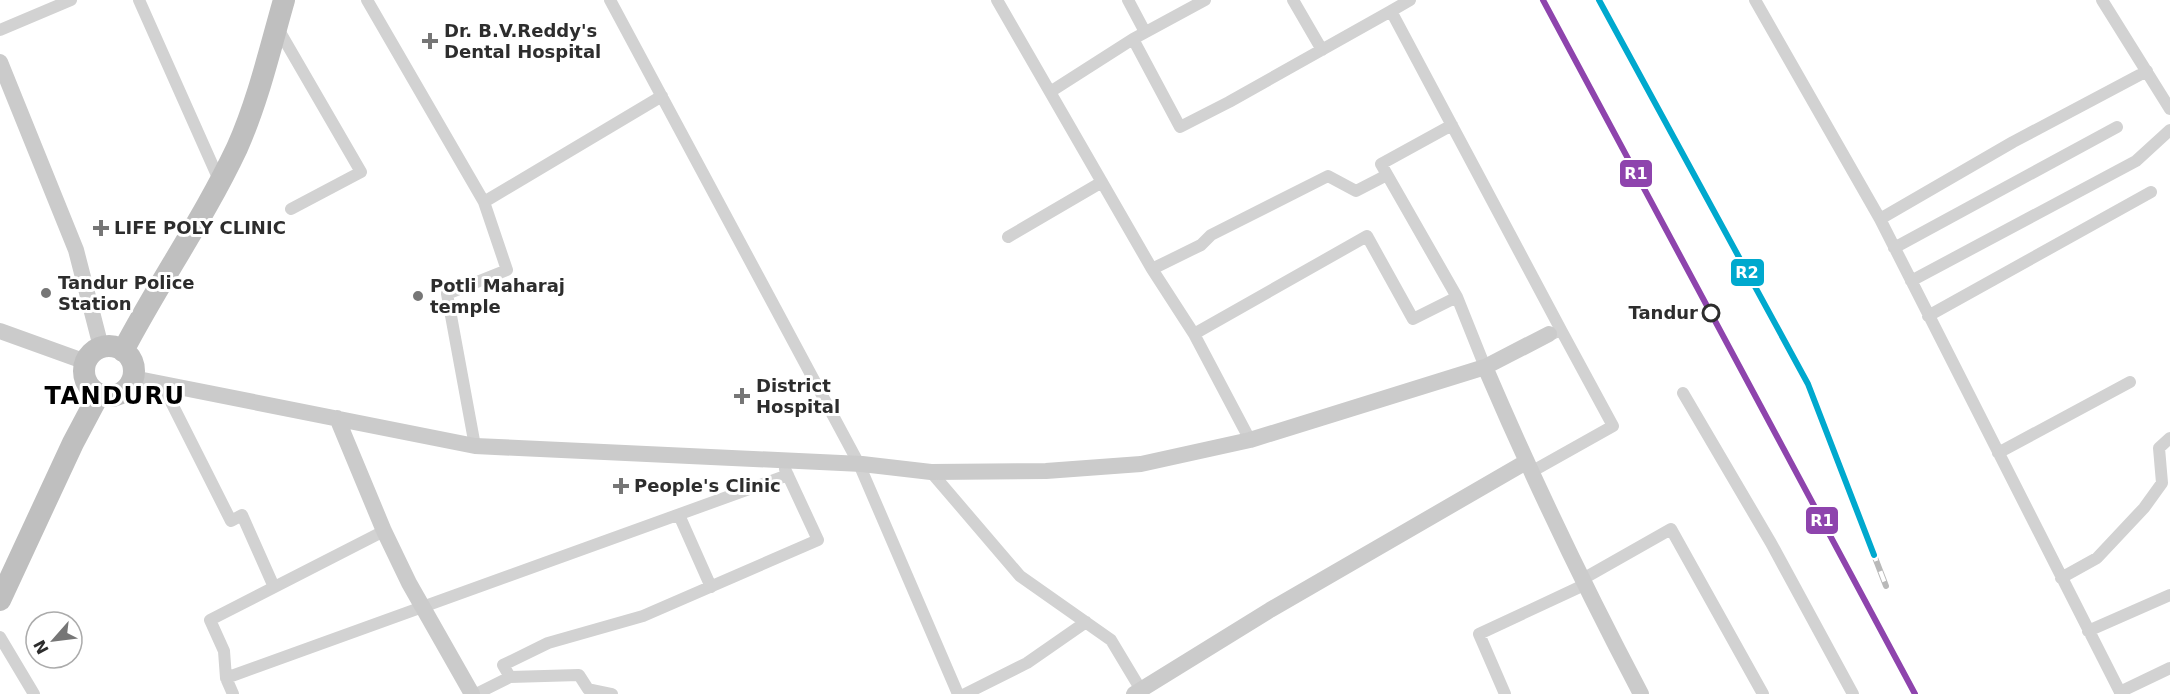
<svg xmlns="http://www.w3.org/2000/svg" width="2170" height="694" font-family="'DejaVu Sans',sans-serif">
	<rect width="100%" height="100%" fill="#fff"/>
	<g fill="none" stroke-linecap="round" stroke-linejoin="round">
		<path stroke="#d2d2d2" stroke-width="12" d="M139 0 220 182
			M367 0 484 202 662 96
			M610 0 859 464 958 694
			M997 0 1152 269 1194 334 1250 440
			M1128 0 1145 32
			M1293 0 1322 50
			M1410 0 1391 11 1561 330
			M1755 0 1880 219
			M2102 0 2170 109
			M277 27 361 172 291 209
			M0 30 71 0
			M1133 39 1205 0
			M1050 92 1133 39 1180 127 1229 102 1391 11
			M1452 125 1381 164 1457 297
			M1008 237 1102 182
			M1894 248 2117 127
			M1152 269 1201 245 1211 235 1328 176 1356 191 1387 175
			M1911 281 2136 161 2170 130
			M1928 316 2151 192
			M1194 334 1367 236 1413 319 1457 297 1485 367
			M162 384 231 521 242 515 274 587
			M1683 393 1771 543 1853 694
			M475 446 447 294 507 270 484 202
			M1998 453 2130 382
			M931 472 1020 576 1111 640 1141 690
			M1531 472 1613 426 1561 330 1554 333
			M679 515 711 587
			M384 531 210 620 224 651 226 678 788 475
			M2061 578 2097 558 2144 508 2162 483 2159 448 2170 438
			M1581 580 1671 529 1763 694
			M2088 631 2170 595
			M0 637 34 694
			M510 677 503 665 548 643 643 616 818 540 785 469
			M226 678 233 694
			M2120 692 1880 219 2013 142 2147 71
			M476 694 510 677 579 675 588 689 612 694
			M965 694 1027 663 1086 622
			M1505 694 1479 634 1584 585
			M2120 694V692L2170 668"/>
		<path stroke="#cbcbcb" stroke-width="16" d="M0 62 76 250 101 347
			M0 331 86 362
			M1485 367C1533 479 1584 586 1641 694
			M133 378 475 446 862 464 931 472 1046 471 1141 464 1250 440 1485 367 1549 334
			M337 418 384 531 409 583 472 694
			M1134 694 1270 610 1526 462"/>
		<path stroke="#bfbfbf" stroke-width="22" d="M84 371a25 25 0 1 1 50 0a25 25 0 1 1-50 0Z
			M123 351C159 282 204 218 237 148 258 101 270 49 284 0
			M0 600 73 443 99 394"/>
		<g stroke="#b9b9b9" stroke-width="6">
			<path id="rail" d="M1599 0 1808 384 1886 586"/>
		</g>
		<use href="#rail" stroke="#fff" stroke-width="4" stroke-dasharray="11" stroke-linecap="butt"/>
		<g stroke="#fff" stroke-width="10">
			<path id="rail-1" d="M1543 0 1915 694"/>
		</g>
		<g stroke="#fff" stroke-width="10">
			<path id="rail-2" d="M1599 0 1808 384 1874 555"/>
		</g>
		<use href="#rail-1" stroke="#8e44ad" stroke-width="6"/>
		<use href="#rail-2" stroke="#00a9ce" stroke-width="6"/>
	</g>
	<g fill="#767676" stroke="#fff" stroke-width="2">
		<path d="M427 32h6v6h6v6h-6v6h-6v-6h-6v-6h6z"/>
		<path d="M98 219h6v6h6v6h-6v6h-6v-6h-6v-6h6z"/>
		<circle cx="46" cy="293" r="6"/>
		<circle cx="418" cy="296" r="6"/>
		<path d="M739 387h6v6h6v6h-6v6h-6v-6h-6v-6h6z"/>
		<path d="M618 477h6v6h6v6h-6v6h-6v-6h-6v-6h6z"/>
	</g>
	<circle fill="#fff" stroke="#2d2d2d" stroke-width="3" cx="1711" cy="313" r="8"/>
	<g text-anchor="middle" stroke-width="6" stroke-linejoin="round" paint-order="stroke">
		<g font-size="18" font-weight="bold" fill="#2d2d2d" stroke="#fff" text-anchor="start">
			<text x="444" y="37">Dr. B.V.Reddy's<tspan x="444" dy="21">Dental Hospital</tspan></text>
			<text x="114" y="234">LIFE POLY CLINIC</text>
			<text x="58" y="289">Tandur Police<tspan x="58" dy="21">Station</tspan></text>
			<text x="430" y="292">Potli Maharaj<tspan x="430" dy="21">temple</tspan></text>
			<text x="756" y="392">District<tspan x="756" dy="21">Hospital</tspan></text>
			<text x="634" y="492">People's Clinic</text>
		</g>
		<g font-size="18" font-weight="bold" fill="#2d2d2d" stroke="#fff" text-anchor="end">
			<text x="1698" y="319">Tandur</text>
		</g>
		<g font-size="24" font-weight="bold" letter-spacing="1.5" fill="#000" stroke="#fff">
			<text x="115" y="404">TANDURU</text>
		</g>
	</g>
	<g stroke="#fff" stroke-width="2">
		<rect x="1619" y="159" width="34" height="29" rx="6" fill="#8e44ad"/>
		<rect x="1730" y="258" width="35" height="29" rx="6" fill="#00a9ce"/>
		<rect x="1805" y="506" width="34" height="29" rx="6" fill="#8e44ad"/>
	</g>
	<g font-size="16" text-anchor="middle" font-weight="bold" fill="#fff">
		<text x="1636" y="179">R1</text>
		<text x="1747" y="278">R2</text>
		<text x="1822" y="526">R1</text>
	</g>
	<g transform="translate(54 640) rotate(242)"><circle r="28" fill="#ffffff" stroke="#ababab" stroke-width="1.5"/>
	<path d="M0-4.5L10 22L0 15L-10 22Z" fill="#767676"/>
	<text y="-9" font-size="16" font-weight="bold" text-anchor="middle" fill="#2d2d2d">N</text>
	</g>
</svg>
